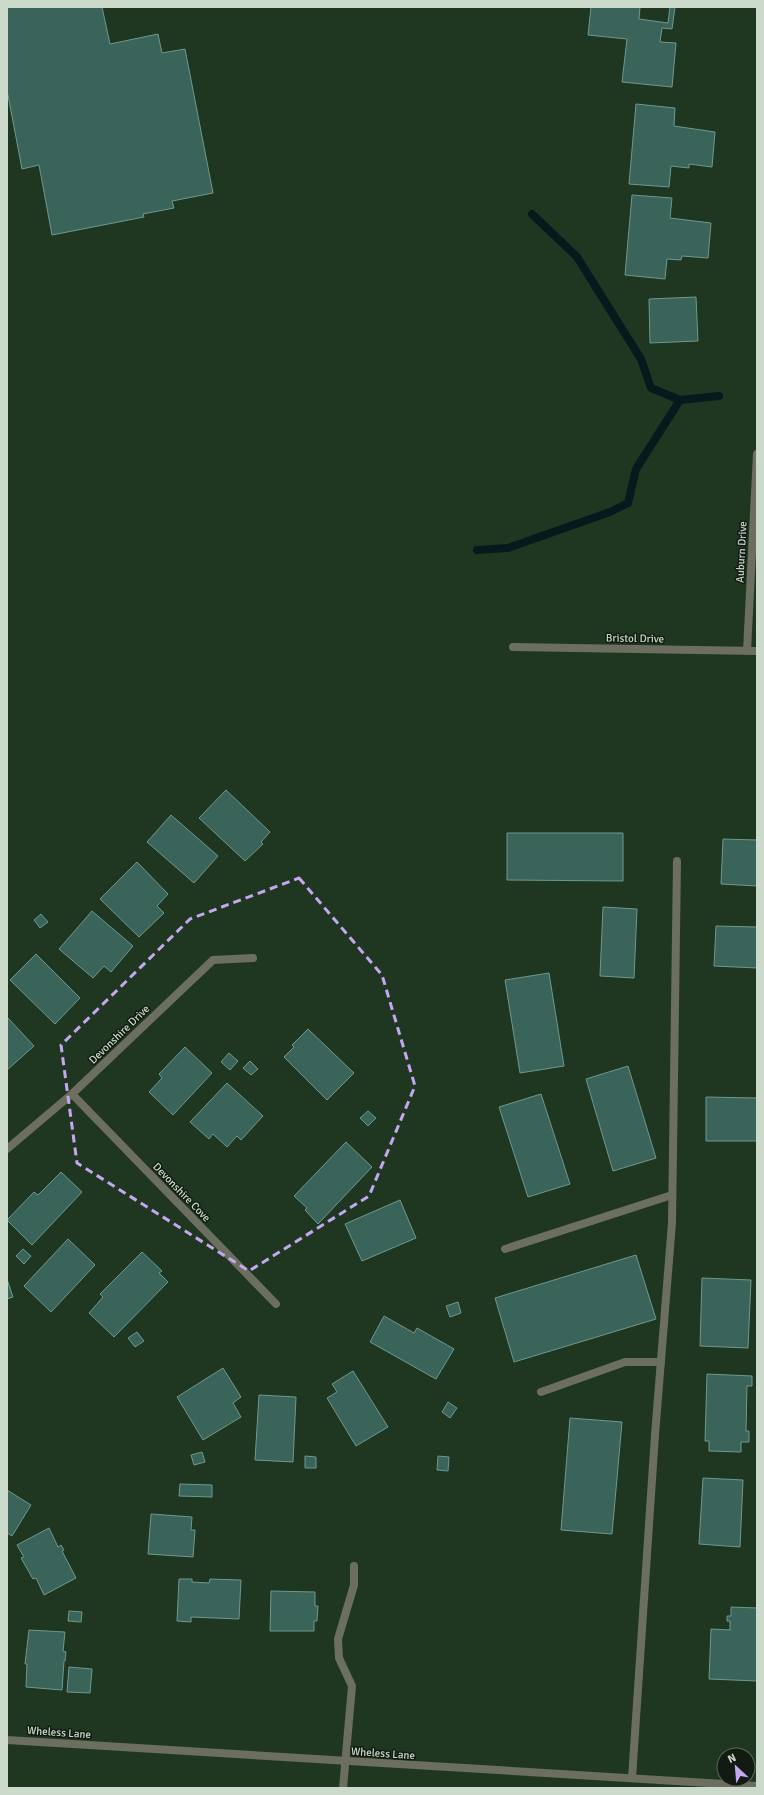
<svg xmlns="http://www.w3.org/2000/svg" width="764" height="1795" font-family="Signika,sans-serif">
	<rect width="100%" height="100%" fill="#1f3720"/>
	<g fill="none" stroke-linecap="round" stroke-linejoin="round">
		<path stroke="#051a1d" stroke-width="8" d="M532 214 577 257 641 359 651 388 680 400
			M477 550 508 548 610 512 628 503 636 469 680 400 719 396"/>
	</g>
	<path fill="#3a645a" stroke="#6e998e" d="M7 7H102L110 44 158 34 162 53 185 49 213 193 172 201 174 208 143 214 144 217 52 235 39 165 22 169 7 90Z
		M591 7H640L639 19 668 23 670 7H675L672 29 662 28 660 42 676 43 672 87 622 82 627 39 588 35Z
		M636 104 675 108 674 126 715 132 712 167 689 164V168L671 166 669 187 629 184Z
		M632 195 672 198 670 218 711 223 708 258 682 256 681 260 667 259 665 279 625 275Z
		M696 297 698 341 650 343 649 299Z
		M226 790 270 832 261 842 263 844 245 861 199 818Z
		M171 815 218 856 194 883 147 842Z
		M507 833H623V881L507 880Z
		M723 839 757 840V886L721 884Z
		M137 862 168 894 157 906 164 913 139 937 100 899Z
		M603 907 637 909 634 978 600 976Z
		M92 911 133 946 111 972 104 966 93 978 59 949Z
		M41 914 48 922 40 928 34 920Z
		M716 926 757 927V968L714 966Z
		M36 954 80 998 55 1024 10 980Z
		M549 973 564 1066 520 1073 505 980Z
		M7 1017 34 1046 7 1070Z
		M308 1029 354 1073 327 1100 284 1057 294 1047 292 1045Z
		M185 1047 212 1073 173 1115 149 1092 162 1078 159 1074Z
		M229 1053 238 1061 230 1070 221 1062Z
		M250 1061 258 1069 251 1075 243 1068Z
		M628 1066 656 1158 613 1171 586 1079Z
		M227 1083 263 1116 241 1140 237 1136 227 1147 213 1134 209 1139 190 1122Z
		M541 1094 570 1184 528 1197 499 1107Z
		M706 1097 757 1098V1141H706Z
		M368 1111 376 1118 368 1126 360 1118Z
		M346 1142 372 1167 318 1224 305 1210 307 1208 294 1196Z
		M61 1172 82 1192 32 1245 7 1220 34 1192 38 1195Z
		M400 1200 416 1238 362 1261 345 1224Z
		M68 1239 95 1265 51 1312 24 1286Z
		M23 1249 31 1256 24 1264 16 1256Z
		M142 1252 162 1271 159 1273 168 1282 114 1337 89 1313 103 1297 100 1294Z
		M636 1255 656 1319 514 1362 495 1298Z
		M702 1278 751 1280 748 1348 700 1346Z
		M7 1279 13 1297 7 1299Z
		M458 1302 461 1313 450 1317 446 1306Z
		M384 1316 414 1333 417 1328 454 1349 436 1379 370 1342Z
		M137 1332 144 1341 135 1347 128 1338Z
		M223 1368 241 1397 233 1403 241 1417 203 1440 177 1397Z
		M353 1371 388 1427 356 1446 327 1398 337 1392 332 1384Z
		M707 1374 752 1376V1386H747L746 1431H749V1442H741V1452L709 1451V1441H705Z
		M259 1395 296 1397 293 1462 255 1460Z
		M448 1402 457 1408 450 1418 442 1412Z
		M570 1418 622 1422 612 1534 561 1530Z
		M202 1452 205 1462 194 1465 191 1455Z
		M305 1456 316 1457V1468H305Z
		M438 1456 449 1457 448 1471 437 1470Z
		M703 1478 743 1480 740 1547 699 1544Z
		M180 1484 212 1485V1497L179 1496Z
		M7 1490 31 1505 12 1536 7 1533Z
		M151 1514 192 1517 191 1530H195L193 1557 148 1554Z
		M49 1528 58 1547 61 1545 64 1550 62 1551 76 1578 44 1595 36 1578 33 1579 21 1558 24 1557 17 1545Z
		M179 1579H192V1582L209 1583 210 1579 241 1580 239 1619 191 1617V1622L177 1621Z
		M271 1591 315 1592V1606H318L317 1621H314V1631H270Z
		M731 1607 757 1608V1681L709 1679 711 1629 730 1630V1621H727V1616H731Z
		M69 1611 82 1612 81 1622 68 1621Z
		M29 1630 65 1632 63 1651 66 1652 65 1661H64L62 1690 26 1687 27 1664H25Z
		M69 1667 92 1669 90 1693 67 1692Z"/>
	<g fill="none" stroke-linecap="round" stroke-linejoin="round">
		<path stroke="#6c6e5f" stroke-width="8" d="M505 1249 672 1195
			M541 1392 625 1362H661
			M343 1788 352 1686 339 1658 338 1639 354 1585V1566"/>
		<path stroke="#6c6e5f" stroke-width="8" d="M513 647 757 651
			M747 651 757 454
			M72 1094 276 1304
			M7 1149 72 1094 213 960 253 958
			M632 1778 655 1435 672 1223 677 861"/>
		<path stroke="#6c6e5f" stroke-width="8" d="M7 1740 757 1786"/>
	</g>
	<path fill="none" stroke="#c5a6f1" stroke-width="3" stroke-dasharray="8 5" stroke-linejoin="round" d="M299 878 382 975 415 1086 369 1196 249 1271 77 1163 61 1045 190 919Z"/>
	<g text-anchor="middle" stroke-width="3" stroke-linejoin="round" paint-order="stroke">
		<g font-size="11" fill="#ccdacc" stroke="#111b11">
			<text transform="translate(741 552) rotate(-87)" y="4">Auburn Drive</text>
			<text transform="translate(635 638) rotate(1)" y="4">Bristol Drive</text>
			<text transform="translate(119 1034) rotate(-44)" y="4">Devonshire Drive</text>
			<text transform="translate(182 1192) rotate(46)" y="4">Devonshire Cove</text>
			<text transform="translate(59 1732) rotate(4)" y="4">Wheless Lane</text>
			<text transform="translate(383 1753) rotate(4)" y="4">Wheless Lane</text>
		</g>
	</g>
	<rect width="764" height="1795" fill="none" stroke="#ccdacc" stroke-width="16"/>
	<g transform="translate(736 1767) rotate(334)"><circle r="19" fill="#111b11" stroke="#5c675c"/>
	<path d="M0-3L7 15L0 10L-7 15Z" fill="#c5a6f1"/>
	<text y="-6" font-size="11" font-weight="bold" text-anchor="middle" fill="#ccdacc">N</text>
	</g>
</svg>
